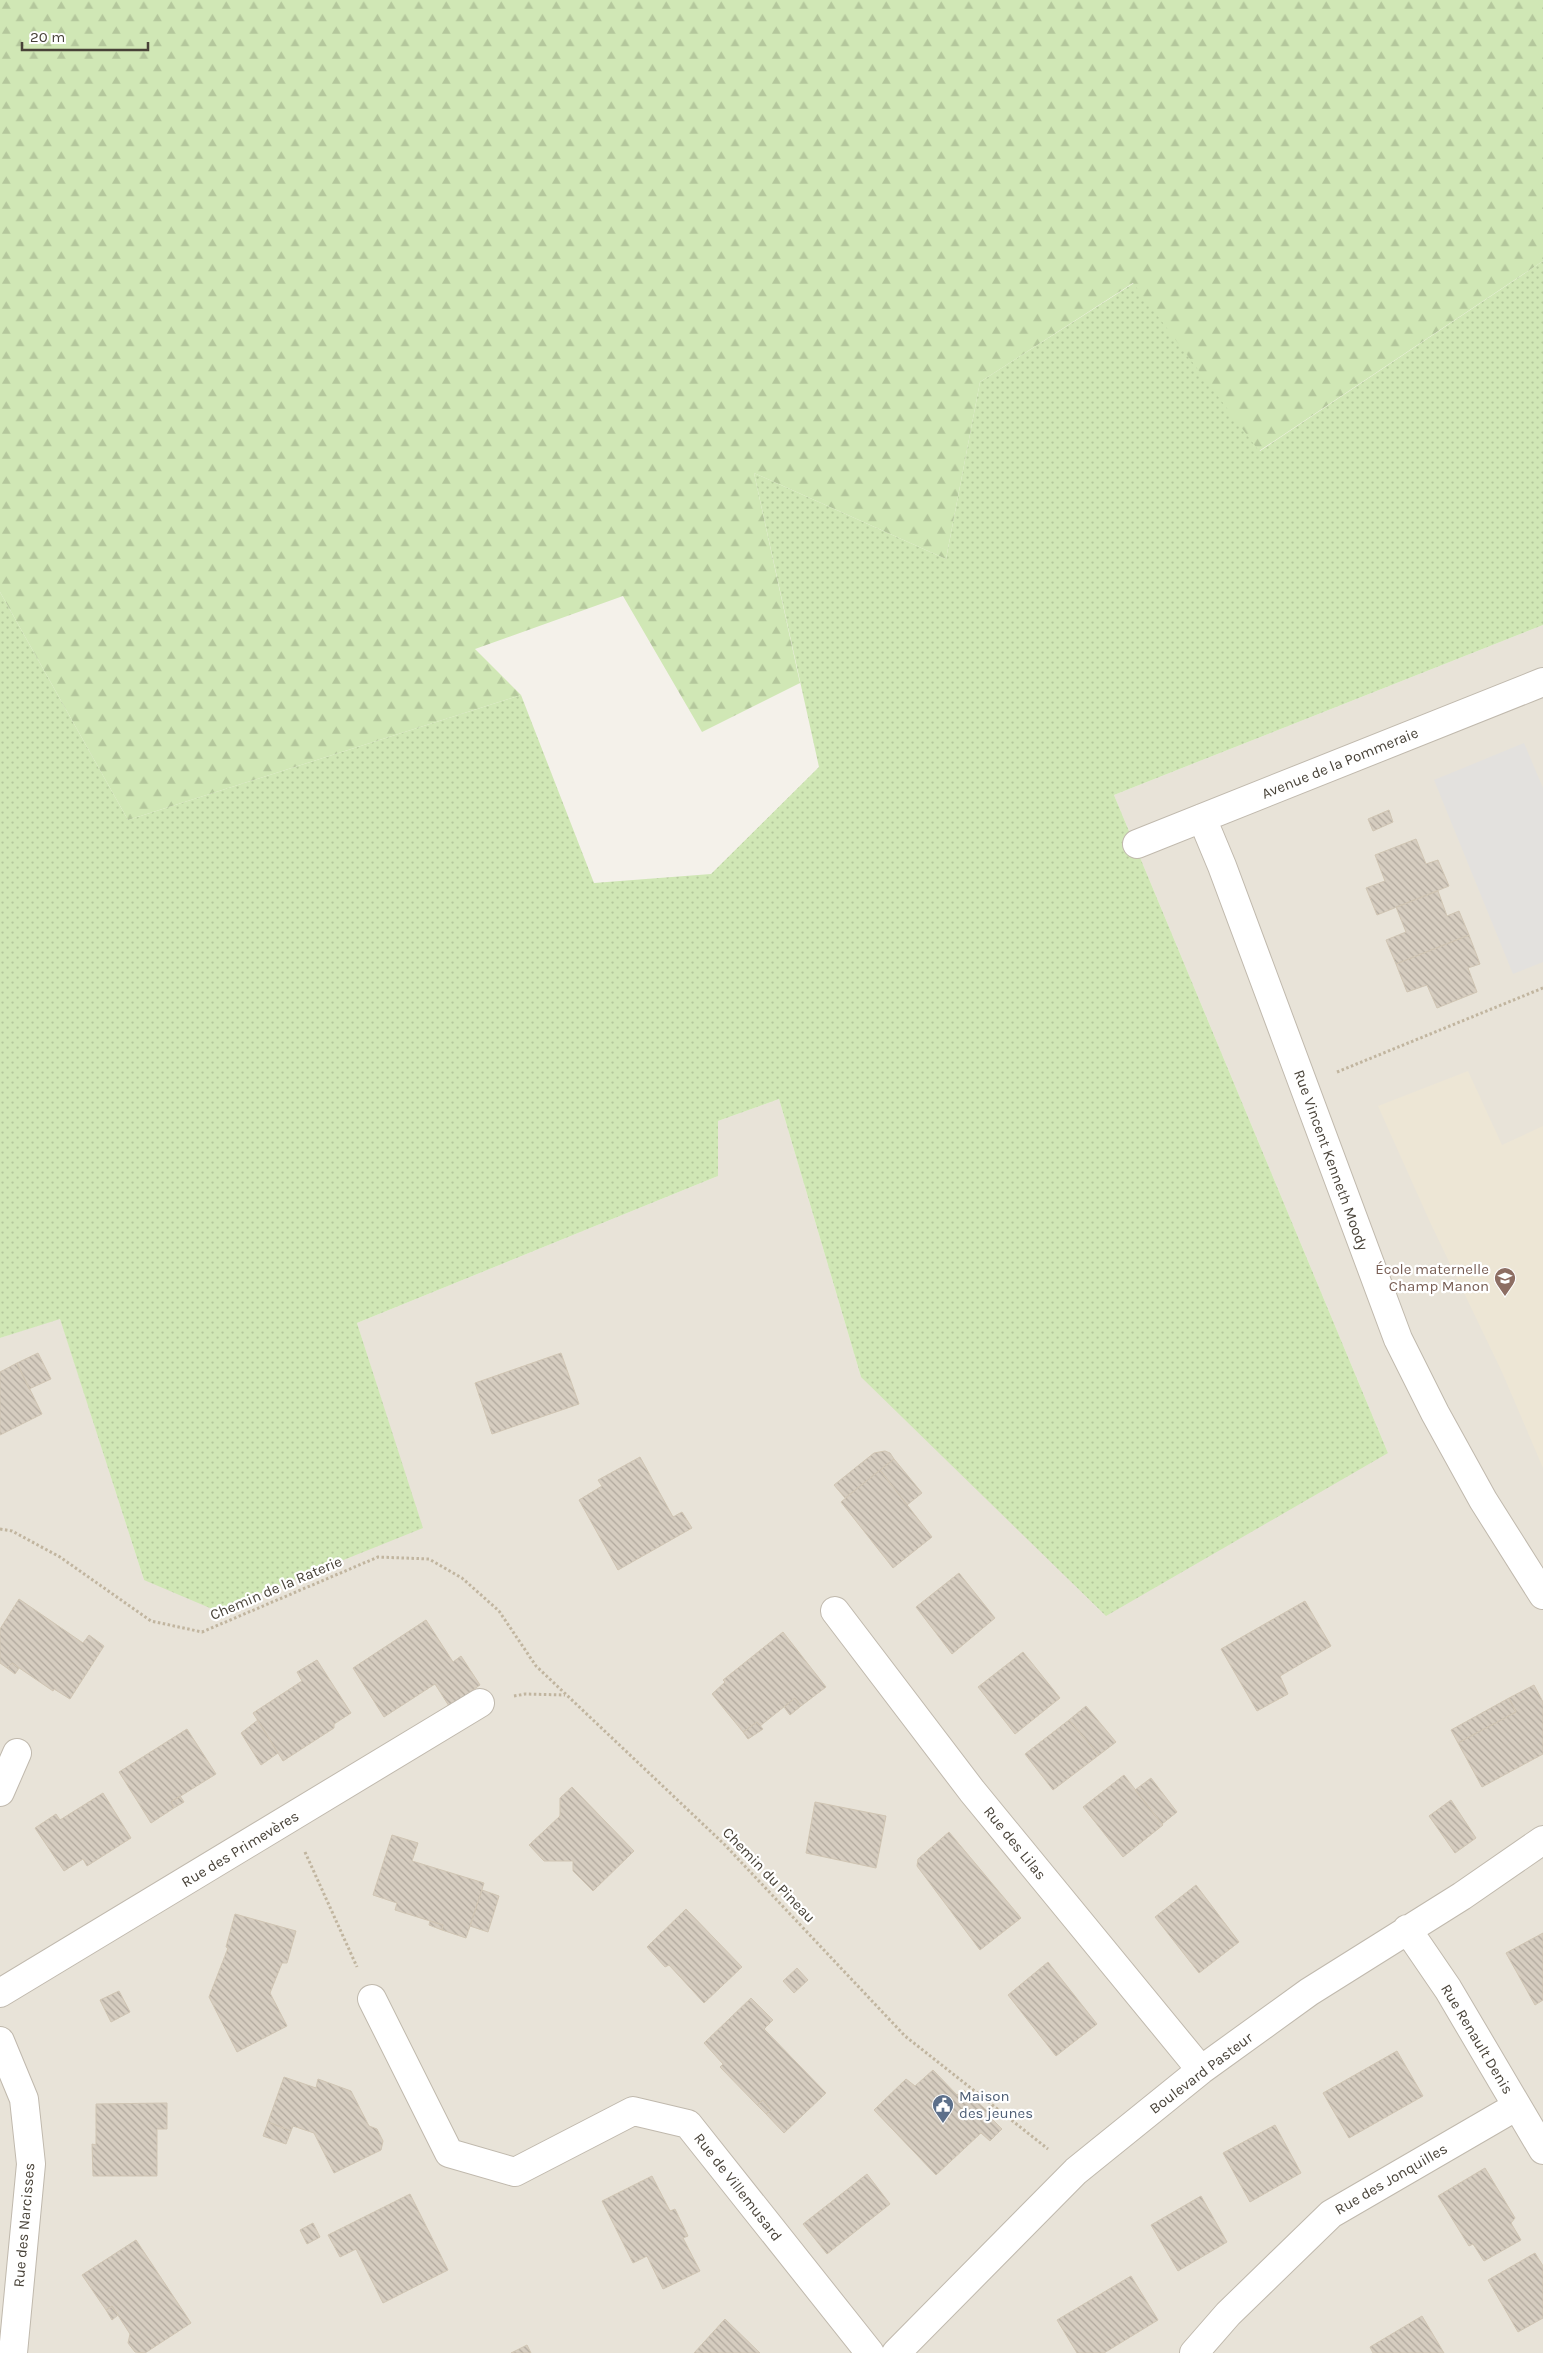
<svg xmlns="http://www.w3.org/2000/svg" width="1543" height="2353" font-family="Karla,sans-serif">
	<defs>
		<pattern id="grass-dots" width="8" height="8" patternUnits="userSpaceOnUse" patternTransform="scale(1.25)"><rect width="8" height="8" fill="#d0e7b5"/><path d="M2 2h.1M6 6h.1" fill="none" stroke="#b4c79c" stroke-width="1.8" stroke-linecap="round"/></pattern>
		<pattern id="forest-firs" width="22" height="20" patternUnits="userSpaceOnUse" patternTransform="scale(1.25)"><rect width="22" height="20" fill="#d0e7b5"/><path d="M5 1l3.5 6h-7zM16 11l3.5 6h-7z" fill="#b4c79c"/></pattern>
		<pattern id="building-back-hatch" width="6" height="6" patternUnits="userSpaceOnUse" patternTransform="scale(1.25)"><rect width="6" height="6" fill="#d6cdc0"/><path d="M-1 5l2 2M0 0l6 6M5-1l2 2" fill="none" stroke="#b0a89d"/></pattern>
	</defs>
	<rect width="100%" height="100%" fill="#f4f1ea"/>
	<path fill="#e8e3d8" d="M1543 625V2353H0V1338L60 1318 144 1580 422 1528 357 1323 718 1176V1121L779 1099 861 1377 1388 1453 1114 795Z"/>
	<path fill="#ede6d5" d="M1468 1071 1502 1145 1543 1126V1468L1502 1372 1430 1222 1378 1106Z"/>
	<path fill="url(#grass-dots)" d="M1543 261V625L1114 795 1388 1453 1106 1616 861 1377 779 1099 718 1121V1176L357 1323 423 1528 217 1611 144 1580 60 1319 0 1338V592L128 820 521 695 594 883 711 874 819 767 754 473 946 559 980 382 1134 283 1260 451Z"/>
	<path fill="url(#forest-firs)" d="M0 0H1543V261L1259 451 1133 283 980 382 946 559 754 473 800 683 702 732 623 596 475 649 521 695 128 820 0 592Z"/>
	<path fill="#e3e1de" d="M1524 743 1543 788V962L1513 974 1434 780Z"/>
	<path fill="url(#building-back-hatch)" stroke="#d0c5b3" d="M1389 810 1393 822 1373 831 1368 819Z
		M1416 839 1426 864 1438 860 1449 886 1377 915 1366 888 1385 881 1375 855Z
		M1438 891 1447 916 1459 911 1469 935 1396 964 1386 940 1406 932 1396 907Z
		M1469 935 1480 964 1468 968 1477 992 1437 1008 1427 985 1407 992 1396 964Z
		M38 1353 51 1379 29 1389 17 1363Z
		M561 1353 579 1404 492 1434 475 1383Z
		M17 1363 42 1414 0 1435V1372Z
		M885 1451 890 1453 894 1459 845 1498 834 1485 874 1453Z
		M640 1457 673 1517 682 1512 692 1528 618 1570 579 1500 602 1486 598 1480Z
		M894 1459 922 1493 907 1505 880 1470Z
		M880 1470 932 1537 893 1568 841 1502Z
		M959 1573 995 1618 952 1654 916 1607Z
		M19 1599 83 1643 89 1635 104 1646 70 1699 54 1689 53 1691 12 1663 7 1668 0 1663V1629Z
		M1305 1601 1331 1646 1280 1676 1288 1694 1257 1711 1221 1649Z
		M426 1620 453 1662 461 1656 480 1685 449 1706 435 1684 384 1717 353 1668Z
		M783 1632 826 1687 801 1706 795 1698 760 1726 757 1722 743 1732 712 1694 725 1682 723 1680Z
		M1023 1652 1060 1698 1015 1734 978 1687Z
		M317 1660 351 1713 334 1724V1728L283 1761 253 1713 302 1681 297 1672Z
		M12 1663 19 1668 15 1674 7 1668Z
		M1534 1685 1543 1702V1754L1482 1787 1458 1743 1516 1712 1509 1698Z
		M795 1698 801 1706 790 1715 784 1707Z
		M1509 1698 1516 1712 1458 1743 1451 1730Z
		M1086 1706 1116 1742 1099 1755 1069 1720Z
		M258 1720 278 1753 261 1765 241 1733Z
		M1069 1720 1099 1755 1053 1790 1025 1754Z
		M757 1722 763 1729 748 1739 743 1732Z
		M187 1729 216 1774 171 1802 174 1808 151 1823 119 1772Z
		M1124 1775 1163 1825 1123 1857 1083 1807Z
		M1151 1778 1177 1812 1162 1824 1135 1790Z
		M572 1787 634 1851 593 1891 573 1871V1861H544L529 1845 560 1816V1798Z
		M103 1793 131 1838 87 1866 83 1859 64 1871 35 1828 56 1814 60 1820Z
		M180 1796 184 1802 174 1808 171 1802Z
		M1451 1800 1476 1838 1455 1853 1429 1816Z
		M815 1802 886 1816 876 1868 806 1853Z
		M949 1832 1021 1918 980 1950 917 1866 918 1859Z
		M392 1835 418 1843 412 1861 484 1883 466 1938 442 1930 443 1925 395 1910 397 1903 373 1895Z
		M1196 1885 1239 1942 1199 1973 1155 1917Z
		M482 1890 499 1896 488 1932 470 1926Z
		M686 1909 742 1967 704 2003 669 1965 665 1967 647 1947Z
		M235 1914 296 1931 287 1963H282L270 1993 287 2026 237 2052 209 1997 228 1948 226 1947Z
		M430 1921 443 1925 442 1930 429 1925Z
		M1543 1933V2000L1535 2005 1506 1953Z
		M1048 1962 1097 2024 1056 2056 1008 1995Z
		M797 1968 808 1980 794 1993 783 1981Z
		M119 1991 130 2012 111 2022 100 2000Z
		M751 1998 773 2020 764 2029 826 2093 784 2133 766 2114 771 2110 763 2100 757 2105 720 2067 723 2064 704 2043Z
		M1397 2051 1423 2096 1349 2138 1323 2093Z
		M933 2070 957 2095 964 2090 994 2117 992 2119 1002 2129 990 2141 981 2133 936 2175 874 2110 906 2079 915 2086Z
		M284 2077 316 2088 318 2079 351 2091 369 2126 377 2129 383 2141 381 2150 334 2173 314 2133 293 2126 291 2131 268 2122Z
		M763 2100 771 2110 766 2114 757 2105Z
		M167 2103V2129H157V2176H93L92 2144 96 2145V2104Z
		M268 2122 291 2131 286 2144 263 2136Z
		M1275 2125 1301 2173 1250 2202 1223 2153Z
		M1485 2168 1515 2218 1511 2223 1521 2240 1484 2261 1473 2244 1469 2246 1438 2196Z
		M867 2174 890 2204 827 2254 803 2224Z
		M652 2176 670 2211 675 2209 688 2236 683 2238 700 2271 663 2289 647 2256 633 2263 602 2201Z
		M410 2194 448 2270 383 2303 356 2249 340 2257 328 2235Z
		M1201 2196 1227 2242 1178 2271 1151 2225Z
		M313 2223 320 2237 307 2244 300 2230Z
		M136 2240 191 2323 145 2353 135 2352 128 2343 130 2334 112 2306 106 2310 82 2275Z
		M1535 2253 1543 2266V2318L1518 2332 1488 2280Z
		M1131 2276 1158 2320 1104 2353H1077L1057 2320Z
		M112 2306 118 2315 112 2320 106 2310Z
		M1422 2316 1444 2353H1373L1370 2347Z
		M725 2319 760 2353H694Z
		M527 2345 531 2353H511Z"/>
	<g fill="none" stroke-linecap="round" stroke-linejoin="round">
		<g stroke="#c0b9ad" stroke-width="30">
			<path id="minor" d="M1202 818 1222 866 1398 1339 1435 1413 1483 1500 1543 1595
				M1137 844 1543 682
				M835 1611 972 1791 1201 2070
				M0 1792 17 1753
				M1407 1929 1448 1989 1543 2150
				M0 1993 480 1703
				M372 1999 449 2153 515 2172 633 2111 688 2124 870 2353
				M0 2041 24 2099 31 2164 13 2353
				M896 2353 1076 2171 1201 2070 1309 1992 1462 1896 1543 1840
				M1194 2353 1228 2314 1331 2214 1517 2106"/>
		</g>
		<path stroke="#c1b59f" stroke-width="3" stroke-dasharray="2.5 2.5" stroke-linecap="butt" d="M1337 1072 1543 988
			M0 1529 12 1531 60 1557 151 1621 202 1632 378 1557 429 1559 462 1578 499 1611 536 1666 724 1844 905 2036 1048 2149
			M514 1696 525 1694 565 1695
			M305 1852 357 1967"/>
		<use href="#minor" stroke="#fff" stroke-width="28"/>
	</g>
	<defs>
		<g id="school-pin" transform="scale(1.125)"><path d="M0 17L-7.5 6A9.5 9.5 0 1 1 7.5 6Z" fill="#8d6e63" stroke="#fff"/><path d="M0-5L7-2L0 1L-7-2ZM-4 1L0 2.5L4 1V4Q0 6-4 4Z" fill="#fff"/></g>
		<g id="civic-pin" transform="scale(1.125)"><path d="M0 17L-7.5 6A9.5 9.5 0 1 1 7.5 6Z" fill="#5c6f8a" stroke="#fff"/><path d="M-.6-6.5H3V-4.5H.6V-3L4-1V1h2V6H-6V1h2V-1L-.6-3ZM-1.2 2.5V6h2.4V2.5Z" fill="#fff"/></g>
	</defs>
	<g fill-rule="evenodd">
		<use href="#school-pin" x="1505" y="1278"/>
		<use href="#civic-pin" x="943" y="2105"/>
	</g>
	<g text-anchor="middle" stroke-width="4.5" stroke-linejoin="round" paint-order="stroke">
		<g font-size="15" fill="#484238" stroke="#fff">
			<text transform="translate(1340 763) rotate(-22)" y="5">Avenue de la Pommeraie</text>
			<text transform="translate(1331 1160) rotate(70)" y="5">Rue Vincent Kenneth Moody</text>
			<text transform="translate(276 1588) rotate(-23)" y="5">Chemin de la Raterie</text>
			<text transform="translate(1015 1843) rotate(51)" y="5">Rue des Lilas</text>
			<text transform="translate(240 1849) rotate(-31)" y="5">Rue des Primevères</text>
			<text transform="translate(769 1875) rotate(46)" y="5">Chemin du Pineau</text>
			<text transform="translate(1477 2039) rotate(59)" y="5">Rue Renault Denis</text>
			<text transform="translate(1201 2073) rotate(-37)" y="5">Boulevard Pasteur</text>
			<text transform="translate(1391 2179) rotate(-30)" y="5">Rue des Jonquilles</text>
			<text transform="translate(738 2187) rotate(52)" y="5">Rue de Villemusard</text>
			<text transform="translate(24 2225) rotate(-85)" y="5">Rue des Narcisses</text>
		</g>
		<g font-size="15" fill="#785e54" stroke="#fff" text-anchor="end">
			<text x="1489" y="1274">École maternelle<tspan x="1489" dy="17">Champ Manon</tspan></text>
		</g>
		<g font-size="15" fill="#4e5e75" stroke="#fff" text-anchor="start">
			<text x="959" y="2101">Maison<tspan x="959" dy="17">des jeunes</tspan></text>
		</g>
	</g>
	<path d="M22 42v8h126v-8" fill="none" stroke="#484238" stroke-width="2.5"/>
	<text x="30" y="42" font-size="15" fill="#484238" stroke="#ffffff" stroke-width="4" paint-order="stroke">20 m</text>
</svg>
